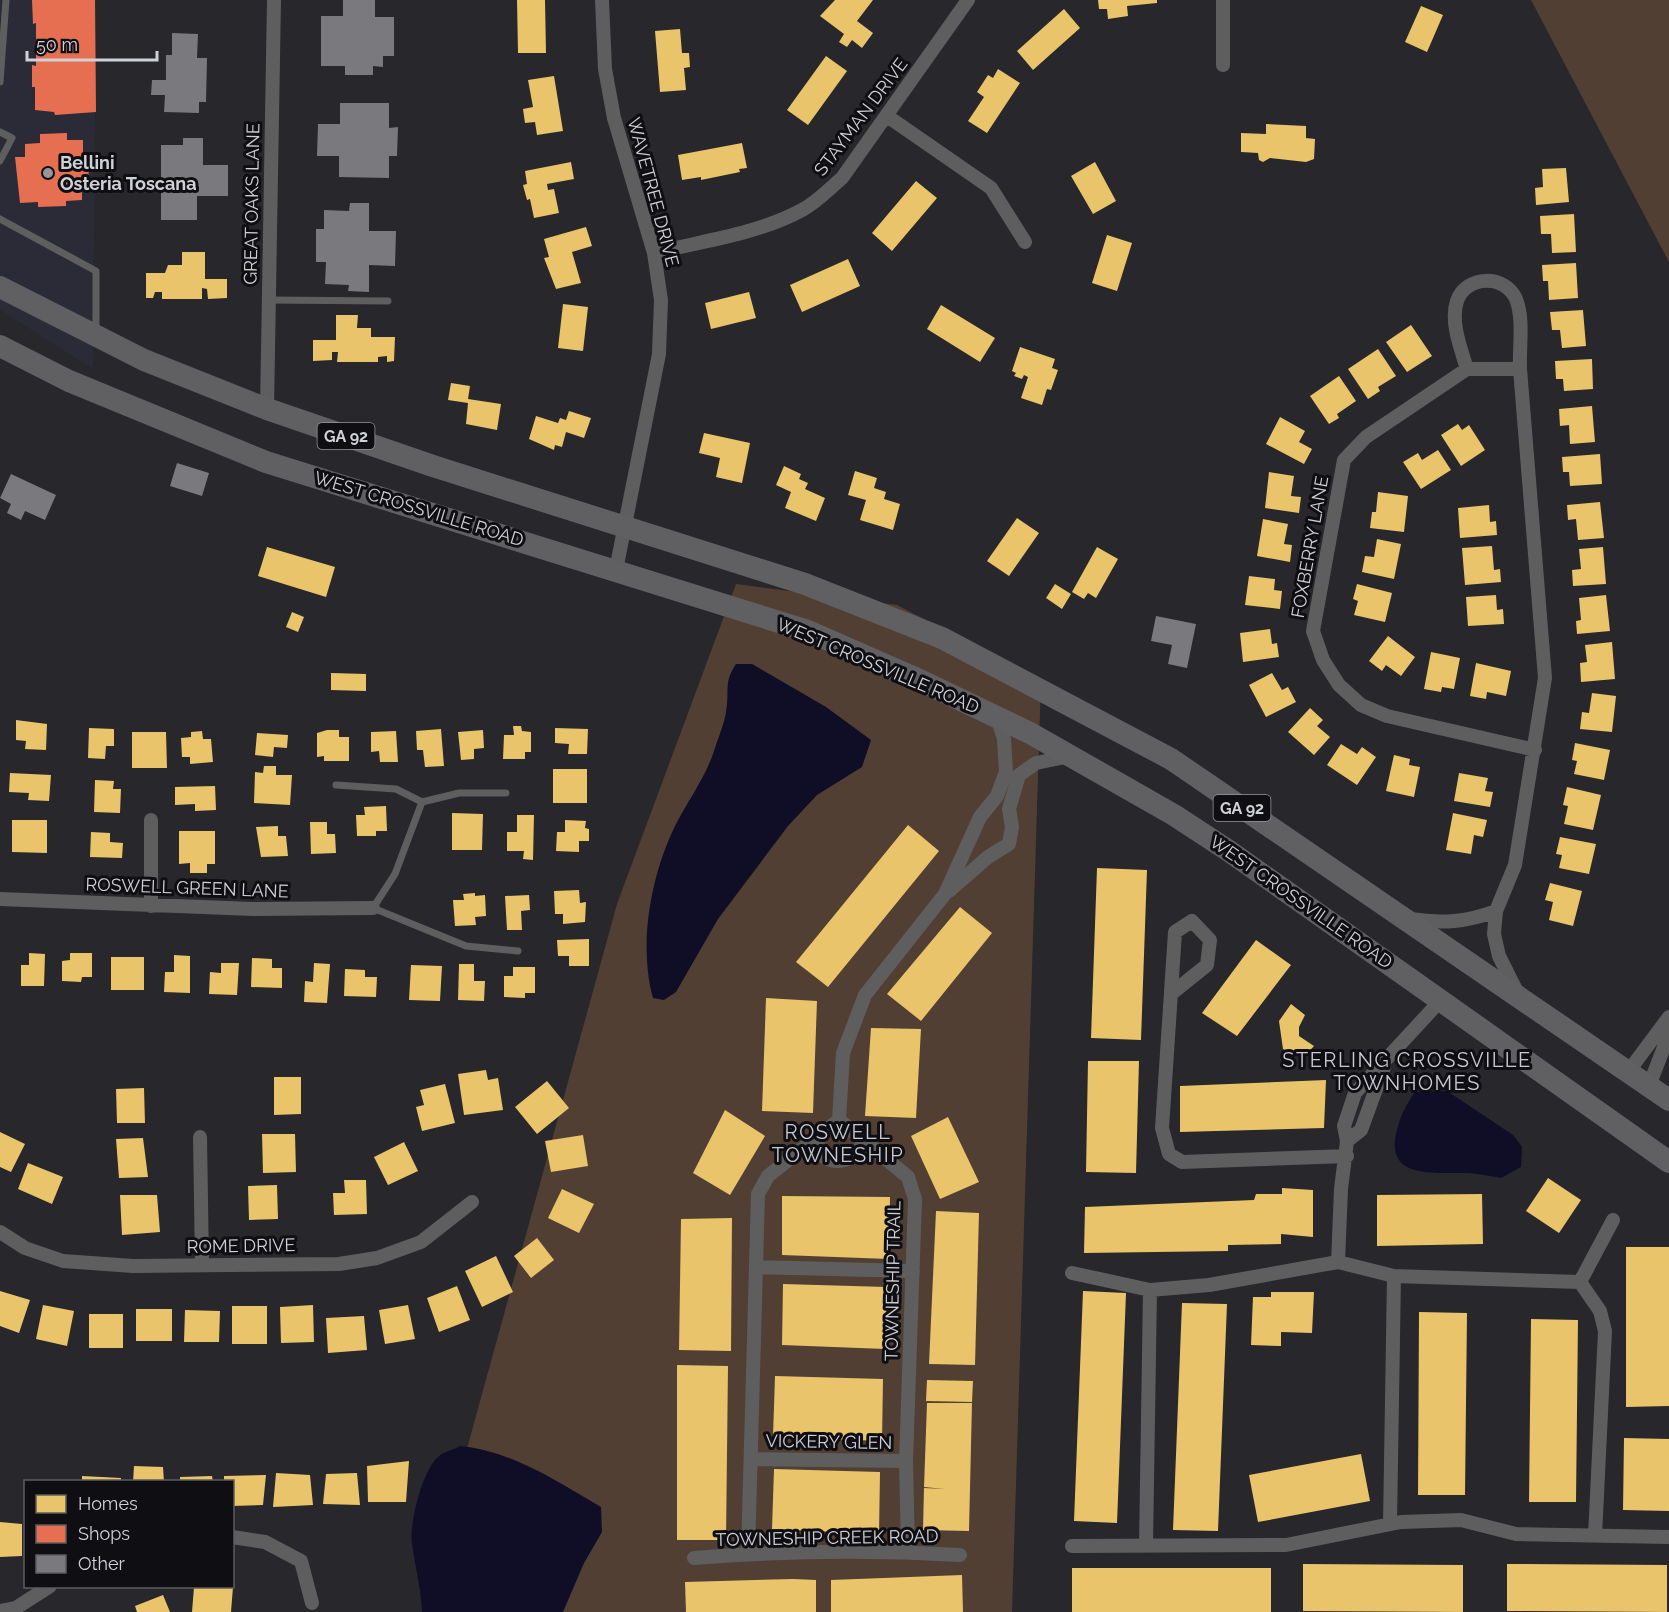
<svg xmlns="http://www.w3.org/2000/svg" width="1669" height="1612" font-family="Raleway,sans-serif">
	<rect width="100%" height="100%" fill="#27272c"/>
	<path fill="#2a2b37" d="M0 0H96L93 369 0 310Z"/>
	<path fill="#523f34" d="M1531 0H1669V262Z
		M736 584 897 605 1041 680 1012 1612H422L617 904Z"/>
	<path fill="#0f0e26" d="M736 664H752L826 707 871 740 862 767 817 795 788 826 718 919 676 992 664 1000 653 998C638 944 651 874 676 824 688 801 706 776 714 751 718 738 724 725 726 712 730 691 723 683 736 664Z
		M1447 1091 1513 1135 1522 1147 1521 1167 1501 1178C1491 1176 1480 1174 1469 1173 1438 1172 1386 1181 1396 1134 1400 1116 1405 1107 1415 1092Z
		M460 1446C512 1451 556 1481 601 1507L602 1532 584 1563 563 1612H422C421 1588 415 1567 412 1543 409 1524 423 1468 439 1456 444 1452 453 1450 460 1446Z"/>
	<path fill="#e9c46a" d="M517 0H545L546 53H518Z
		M835 0H873L857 21 873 33 862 48 852 40 847 47 839 42 844 34 820 16Z
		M1098 0H1157V3L1127 6 1128 16 1108 19 1107 9H1099Z
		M1421 6 1443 15 1427 52 1405 42Z
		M1064 9 1080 28 1033 70 1017 51Z
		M680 29 682 53H689L690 67 684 68 686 90 660 92 655 31Z
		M826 56 847 71 808 125 787 110Z
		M998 69 1020 83 987 133 968 121 984 97 977 92 988 75 993 78Z
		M554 76 563 131 537 135 535 122 525 123 523 109 533 107 528 80Z
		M1266 124 1306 126V138L1315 139 1314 159 1306 162 1270 158 1263 162 1259 160 1258 153 1241 152V133L1266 134Z
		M742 143 747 168 739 169 740 172 701 180V177L682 180 678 155Z
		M571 162 574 179 547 184 548 190 554 189 559 213 534 218 530 199 527 200 523 185 527 184 525 171Z
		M1095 162 1116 201 1093 214 1071 176Z
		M1566 168 1569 202 1536 205 1535 188 1543 187 1542 169Z
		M916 181 937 198 892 251 872 233Z
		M1574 214 1576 252 1552 253 1551 234H1541L1540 216Z
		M586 227 592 246 572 252 581 283 556 289 544 258 549 257 544 239Z
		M1107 235 1132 243 1117 291 1092 283Z
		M182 252H205V279H227V298L208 299 207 289 202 288V299H162V292H155L153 298H146V273H165L168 265H182Z
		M848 259 860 286 802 312 790 285Z
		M1576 263 1578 298 1549 300 1548 281H1543L1542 265Z
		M749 292 756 318 711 329 705 303Z
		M563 304 588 307 583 351 558 348Z
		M941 305 995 338 980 362 927 329Z
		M1583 310 1586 346 1562 348 1560 330H1552L1550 312Z
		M336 315H358L357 328H371V337H395L394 361 387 362V356L378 357V362H337L338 352H332V360L313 361V340H336Z
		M1411 325 1432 356 1407 372 1386 342Z
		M1020 347 1055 359 1052 368 1058 370 1051 390 1047 389 1042 405 1021 398 1028 377 1024 375 1022 379 1014 376 1016 373 1012 371Z
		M1378 349 1396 376 1378 387 1380 391 1368 399 1348 369Z
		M1592 359 1593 389 1564 391 1563 379H1556L1555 361Z
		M1339 376 1356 401 1337 414 1339 418 1329 424 1310 396Z
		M451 383 470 386 468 399 501 404 497 430 466 424 468 403 448 400Z
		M1592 406 1595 442 1570 444 1569 425 1560 426 1559 409Z
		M569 411 591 418 584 438 566 432 562 447 555 445 554 450 529 439 536 416 558 423 560 418 566 420Z
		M1280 417 1305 431 1299 442 1312 449 1304 464 1266 444Z
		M1458 424 1462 430 1469 425 1485 450 1461 466 1441 435Z
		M704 433 750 443 742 483 716 477 720 458 699 453Z
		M1438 450 1451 470 1421 489 1403 462 1418 453 1422 460Z
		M1600 454 1602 484 1570 486 1569 472H1563L1562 457Z
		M784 466 801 474 799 479 808 483 805 489 825 498 816 521 785 508 791 492 776 485Z
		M855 471 877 478 874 488 886 492 884 499 900 504 893 530 860 520 866 500 848 495Z
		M1269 472 1294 476 1291 496 1301 497 1299 513 1265 508Z
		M1378 492 1408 496 1404 532 1370 528 1372 512H1376Z
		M1600 502 1604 538 1578 540 1576 519 1568 520 1567 505Z
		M1489 505 1490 522 1496 521 1497 535 1460 538 1458 508Z
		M1017 518 1039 533 1009 576 987 561Z
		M1263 519 1288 524 1284 544 1292 545 1290 562 1257 556Z
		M1377 539 1401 544 1394 579 1362 572 1365 556 1374 557Z
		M1492 546 1494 570 1500 569 1501 582 1465 585 1462 548Z
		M267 547 335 567 326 597 258 576Z
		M1097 547 1118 559 1096 598 1088 593 1084 599 1072 592Z
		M1603 547 1606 584 1573 586 1572 570 1581 569 1579 549Z
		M1249 576 1275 579 1274 590 1282 591 1280 609 1245 605Z
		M1055 584 1071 594 1062 609 1046 598Z
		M1357 584 1392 593 1385 622 1354 615 1358 601 1353 599Z
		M1496 595 1497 610 1503 609 1504 624 1468 626 1466 597Z
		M1606 595 1610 631 1577 634 1576 621 1581 620 1579 598Z
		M292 612 304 617 298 632 286 627Z
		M1270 629 1272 644 1277 643 1279 657 1243 662 1240 633Z
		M1388 636 1415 657 1401 676 1386 665 1382 671 1369 661Z
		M1612 642 1615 679 1581 682 1580 663 1587 662 1585 645Z
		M1431 652 1460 658 1454 689 1442 687 1441 692 1424 689Z
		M1476 663 1511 671 1506 696 1487 692 1486 699 1470 696Z
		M331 673 366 674V691L331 690Z
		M1272 673 1282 690 1288 687 1296 702 1266 717 1249 685Z
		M1592 693 1616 696 1612 732 1580 729 1582 712 1589 713Z
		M1310 708 1323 720 1317 726 1330 737 1314 755 1288 732Z
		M16 720 47 724 46 750 25 749 26 741 16 740Z
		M513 726H521L522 731 531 732V752H525V759H503L504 735H514Z
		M89 728 114 729V746H106L105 759 88 758Z
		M555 728 588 729 587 754H568L569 744 555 743Z
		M441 729 444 766 425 767 423 750H417L416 731Z
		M327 730H339V737H349V761H324V756L317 757V733Z
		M483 730 484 748 474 749V759L461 760 458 732Z
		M202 731 203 739H211L213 762 190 764V757H182L181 738 191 737V732Z
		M396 731 398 762H380L379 751 371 752V732Z
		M132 732H166L167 768H132Z
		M257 733 288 735 287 748 274 747 273 757 255 755Z
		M1575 743 1610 750 1604 780 1574 774 1577 761 1572 760Z
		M1341 744 1357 754 1362 747 1376 757 1357 785 1327 765Z
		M1394 755 1410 759 1409 765 1420 767 1414 797 1386 791Z
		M264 766H276V775H292L290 805 254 803 255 772 263 773Z
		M553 769H587V803H553Z
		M10 773 51 775 49 801 28 800 29 793 9 792Z
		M1459 773 1488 778 1485 791 1493 792 1490 807 1454 801Z
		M95 780 114 781 113 789H121L120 813 94 812Z
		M215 786 216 810 195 811V804L175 805V787Z
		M1567 787 1601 795 1593 830 1564 824 1568 806 1563 805Z
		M386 806 387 831H376V836H357L356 815H365L364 807Z
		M452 813 483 814 482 850H452Z
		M1453 813 1487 820 1483 837 1474 835 1471 854 1446 850Z
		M517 815H534L533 860 523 859 524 851H507V832H517Z
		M12 820H47V853L12 852Z
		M565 820 586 821 585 828 589 829V841H579V852L556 851 557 832H565Z
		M310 822H327V834H335L336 853 311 854Z
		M908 825 939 851 828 987 796 962Z
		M278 826V836H286L288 856 261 857 256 827Z
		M179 831H215V864H207V873H190V863L179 864Z
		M91 832 110 833V842L123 843 122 858 90 857Z
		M1560 837 1596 844 1589 874 1559 868 1562 855 1556 854Z
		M1097 868 1147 870 1141 1040 1091 1038Z
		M1550 883 1582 891 1573 926 1549 920 1553 902 1545 900Z
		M579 890 580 903 586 902 585 922 563 924V914H555L554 891Z
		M475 893V896L485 895 486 916 475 917 476 925 455 926 453 900H464L463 894Z
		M529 895 530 910 521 911 522 930H507L505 896Z
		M960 907 992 933 921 1021 887 994Z
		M589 939V966H569V956H558L557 940Z
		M1256 940 1291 965 1237 1036 1202 1013Z
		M29 953 45 954 44 986H21V965H29Z
		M70 953H92V977H82L81 982 62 981V961L70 960Z
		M174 955 190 956V993L164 992 165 972H174Z
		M111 957H144V990H111Z
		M252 958 272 959V968H282V988L251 987Z
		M221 963H239L237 995 209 994 210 972 221 973Z
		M314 963 330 964 327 1003 304 1002 305 981 313 982Z
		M459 964H474V981H485L484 1001 458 1000Z
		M411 965 442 966 440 1001 409 1000Z
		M513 967H535V993H525V998L504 997V976H513Z
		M345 969 365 970V977H377L376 997 344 996Z
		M766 998 817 1001 813 1113 762 1111Z
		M1291 1004 1305 1015 1299 1027V1036L1314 1046 1303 1058 1283 1049 1279 1021Z
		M871 1028 921 1029 916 1118 865 1116Z
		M1088 1061H1139L1136 1173 1086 1172Z
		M486 1070 488 1080 498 1078 503 1110 464 1115 458 1074Z
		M274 1077H301V1114L274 1115Z
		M1326 1080 1324 1128 1180 1132V1086Z
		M547 1081 569 1108 537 1134 515 1107Z
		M445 1084 455 1123 422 1131 416 1107 424 1105 420 1090Z
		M144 1088 145 1123H117L116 1089Z
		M725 1110 765 1136 730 1195 693 1173Z
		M948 1117 979 1182 940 1199 911 1136Z
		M0 1132 25 1144 11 1172 0 1167Z
		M262 1134H295L296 1172 263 1173Z
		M583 1135 588 1166 551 1172 545 1141Z
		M143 1138 148 1177 119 1178 116 1139Z
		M404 1142 418 1171 388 1185 374 1157Z
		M28 1163 63 1177 52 1204 18 1189Z
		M1548 1178 1581 1200 1559 1233 1526 1211Z
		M344 1180H366L367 1214 334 1215 333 1193H345Z
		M277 1185 278 1219 249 1220 248 1186Z
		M1282 1188 1313 1190V1237L1281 1234V1244L1228 1245V1251L1084 1253 1085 1207 1254 1200 1256 1194H1282Z
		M562 1189 594 1204 579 1233 548 1218Z
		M1482 1194 1483 1244 1377 1246V1195Z
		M120 1195H157L160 1232 122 1235Z
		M782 1196 890 1197 889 1259 782 1255Z
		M936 1211 979 1213 975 1365 929 1364Z
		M732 1218 731 1351 679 1350 681 1219Z
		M537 1238 554 1260 531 1278 514 1256Z
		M1626 1247H1669V1406L1626 1407Z
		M496 1256 513 1292 482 1307 465 1271Z
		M783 1284 887 1287 885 1349 782 1345Z
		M457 1286 470 1320 439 1332 427 1298Z
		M0 1291 30 1300 19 1333 0 1326Z
		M1083 1291 1126 1293 1117 1523 1074 1521Z
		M1271 1292H1314L1312 1333 1281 1332V1346L1251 1345 1253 1297H1271Z
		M1182 1303 1227 1304 1218 1531 1173 1530Z
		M43 1305 74 1311 67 1346 36 1339Z
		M313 1305 314 1342 281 1343 280 1307Z
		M408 1305 415 1339 385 1344 379 1310Z
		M232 1306H267V1344H232Z
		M136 1309H172V1341H136Z
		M185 1310 220 1311 219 1342H184Z
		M1419 1312 1467 1313 1465 1495H1418Z
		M89 1314H123V1348H89Z
		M364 1316 367 1350 328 1353 326 1318Z
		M1531 1319 1578 1320 1576 1502H1529Z
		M677 1365 728 1366 726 1540H677Z
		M775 1376 883 1379 882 1441 773 1437Z
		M927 1380 973 1381 972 1402 926 1401Z
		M927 1403H972L969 1531 923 1530 924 1488 945 1489 924 1487Z
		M1624 1438 1669 1439V1511L1623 1510Z
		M1361 1454 1370 1501 1258 1522 1249 1475Z
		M409 1461 406 1502H368L367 1466Z
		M134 1466 163 1467 164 1482H133Z
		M774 1469 880 1472 879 1534 772 1529Z
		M276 1473 310 1475 313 1505 273 1507Z
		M357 1473 360 1505 323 1504 326 1474Z
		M266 1475 263 1505 232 1506V1482H224V1476Z
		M82 1476 121 1478V1482H82Z
		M212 1476 213 1482H180V1477Z
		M0 1522 22 1524V1556L0 1557Z
		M1303 1564 1463 1565V1612L1303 1611Z
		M1507 1564 1667 1565V1612L1507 1611Z
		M1072 1568H1271V1612H1072Z
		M962 1575 963 1612H831V1580Z
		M793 1579 816 1580V1612H686L685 1582Z
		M194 1587H233L231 1612H192Z
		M163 1595 170 1612H137L135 1606Z"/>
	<path fill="#e76f51" d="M32 0H95L96 112 55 115 54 112 35 110V87H32V65L36 66V23L33 24Z
		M67 133V140H83V155L88 158 89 183H82V200L66 201V206L38 207V202L20 203 15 157H25V144L40 143V134Z"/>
	<path fill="#7a7a7e" d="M343 0H375V17H394V56H383V67L373 66V75H345V66H321V16H343Z
		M172 33 198 34 197 58H207L206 102H199V113L164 112 165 95H151L152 80H166V55H172Z
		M340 103H389V128L398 127 397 156H389V178L339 177V156H317L318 124H340Z
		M183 138H203V165H228V196H197V220H161V145H183Z
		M350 203H369V231H396L395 266 369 265V292L348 291 349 285 325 284 326 262H316V229H324V210L349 211Z
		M177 463 209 473 202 496 170 486Z
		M11 474 56 495 45 520 25 511 21 520 7 513 11 504 0 498Z
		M1156 616 1196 624 1187 668 1168 664 1172 645 1151 641Z"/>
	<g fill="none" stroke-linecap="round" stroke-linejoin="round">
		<path stroke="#5f5e5f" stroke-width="7" d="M0 82 6 0
			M0 132 12 138 0 161
			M0 219 96 271V331
			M269 300 388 301
			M336 785 396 789 422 802
			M506 793H459L422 802 395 874 373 908 466 946 518 951"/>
		<path stroke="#5f5e5f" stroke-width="14" d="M602 0 605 69 614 118 654 253 661 300 659 354 616 570
			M1223 0V65
			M887 116 991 188 1025 242
			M654 253C703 241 758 234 802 210 817 202 829 189 842 178L968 0
			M1467 369C1461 349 1450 322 1457 301 1466 275 1505 274 1516 299 1524 319 1519 347 1520 369L1545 678 1515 865 1496 911 1494 934 1499 956 1517 992
			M1520 369H1467L1366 437 1344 460 1313 631 1323 660 1339 685 1361 705 1387 716 1535 750
			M267 409 274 0
			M151 820V906
			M949 891 988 857 1009 844 1012 827 1009 809 1019 775 1036 763 1070 756
			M0 899 253 909 373 908
			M1410 919C1442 924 1467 922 1496 911
			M1171 994 1207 965 1210 940 1192 921 1175 932 1162 1128 1169 1154 1182 1162 1347 1156
			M1628 1072 1669 1017
			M1649 1086 1669 1034
			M839 1120 908 1177 915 1199 906 1461 908 1552
			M839 1120 843 1053 865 995 945 894 980 817 997 796 1006 772 1004 739 997 717
			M820 1136 816 1146C826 1167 848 1164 861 1149L862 1140 858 1134
			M200 1137 202 1264
			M1347 1141 1361 1130 1384 1067
			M0 1232 25 1248 63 1261 133 1266 339 1264 377 1258 421 1242 472 1202
			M1338 1262 1341 1189 1347 1141 1344 1126 1355 1093 1441 1000
			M757 1267 913 1271
			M1072 1273 1150 1290 1209 1285 1338 1262 1394 1276 1580 1282 1600 1311 1605 1331 1595 1536
			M1580 1282 1613 1220
			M751 1459 906 1461
			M1390 1524 1394 1276
			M232 1537 265 1542 301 1561 312 1603
			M1072 1546 1286 1545 1401 1522 1461 1520 1516 1534 1669 1537
			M1146 1546 1150 1290
			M748 1553 758 1194 768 1176 839 1120
			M694 1558C782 1551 872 1550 960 1555
			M0 1611 16 1608 50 1586"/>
		<path stroke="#605f62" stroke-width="22" d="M0 287 144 360 267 409 433 466 805 584 942 638 1171 759 1669 1100
			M0 346 69 381 266 462 808 631 913 677 1030 733 1174 815 1229 851 1669 1162"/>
	</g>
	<circle fill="#95969a" stroke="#0f0f13" stroke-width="2" cx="48" cy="173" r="6"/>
	<g text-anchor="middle" stroke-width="6" stroke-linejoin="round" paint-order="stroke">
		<g fill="#0f0f13" stroke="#96979c" stroke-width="1.5">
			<rect x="317.5" y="423" width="57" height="26" rx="4.5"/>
			<rect x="1213.5" y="795" width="57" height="26" rx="4.5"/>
		</g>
		<g font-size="16" font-weight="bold" fill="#d0d1d6">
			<text x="346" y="442">GA 92</text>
			<text x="1242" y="814">GA 92</text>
		</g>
		<g font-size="18" fill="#d0d1d6" stroke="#0f0f13">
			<text transform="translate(861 117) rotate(-53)" y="6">STAYMAN DRIVE</text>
			<text transform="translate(653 192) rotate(75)" y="6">WAVETREE DRIVE</text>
			<text transform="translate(252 204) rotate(-89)" y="6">GREAT OAKS LANE</text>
			<text transform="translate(419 509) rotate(17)" y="6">WEST CROSSVILLE ROAD</text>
			<text transform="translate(1310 547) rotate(-80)" y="6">FOXBERRY LANE</text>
			<text transform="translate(878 666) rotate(23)" y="6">WEST CROSSVILLE ROAD</text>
			<text transform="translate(187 888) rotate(2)" y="6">ROSWELL GREEN LANE</text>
			<text transform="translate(1301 902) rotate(35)" y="6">WEST CROSSVILLE ROAD</text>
			<text transform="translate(241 1246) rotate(-1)" y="6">ROME DRIVE</text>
			<text transform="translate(893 1281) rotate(-89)" y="6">TOWNESHIP TRAIL</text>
			<text transform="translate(829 1442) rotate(1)" y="6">VICKERY GLEN</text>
			<text transform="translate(827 1538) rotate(-1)" y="6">TOWNESHIP CREEK ROAD</text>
		</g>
		<g font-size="18" font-weight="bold" fill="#d0d1d6" stroke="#0f0f13" text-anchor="start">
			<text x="60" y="169">Bellini<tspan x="60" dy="21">Osteria Toscana</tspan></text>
		</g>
		<g font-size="20" letter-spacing="1.5" fill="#c8c9d3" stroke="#0f0f13">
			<text x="1407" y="1067">STERLING CROSSVILLE<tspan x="1407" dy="23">TOWNHOMES</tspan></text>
			<text x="838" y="1139">ROSWELL<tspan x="838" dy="23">TOWNESHIP</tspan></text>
		</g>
	</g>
	<rect x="24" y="1480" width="210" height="108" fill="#0f0f13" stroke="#5c5d61" stroke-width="1.5"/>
	<rect x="36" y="1495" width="30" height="18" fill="#e9c46a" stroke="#5c5d61" stroke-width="1.5"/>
	<text x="78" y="1510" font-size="18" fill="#d0d1d6">Homes</text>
	<rect x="36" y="1525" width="30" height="18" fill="#e76f51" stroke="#5c5d61" stroke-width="1.5"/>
	<text x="78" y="1540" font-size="18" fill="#d0d1d6">Shops</text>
	<rect x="36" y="1555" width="30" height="18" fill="#7a7a7e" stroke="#5c5d61" stroke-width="1.5"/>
	<text x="78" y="1570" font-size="18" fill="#d0d1d6">Other</text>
	<path d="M27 51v9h130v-9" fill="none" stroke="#d0d1d6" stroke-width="3"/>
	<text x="36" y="51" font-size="18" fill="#d0d1d6" stroke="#0f0f13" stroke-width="4.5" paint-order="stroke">50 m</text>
</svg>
